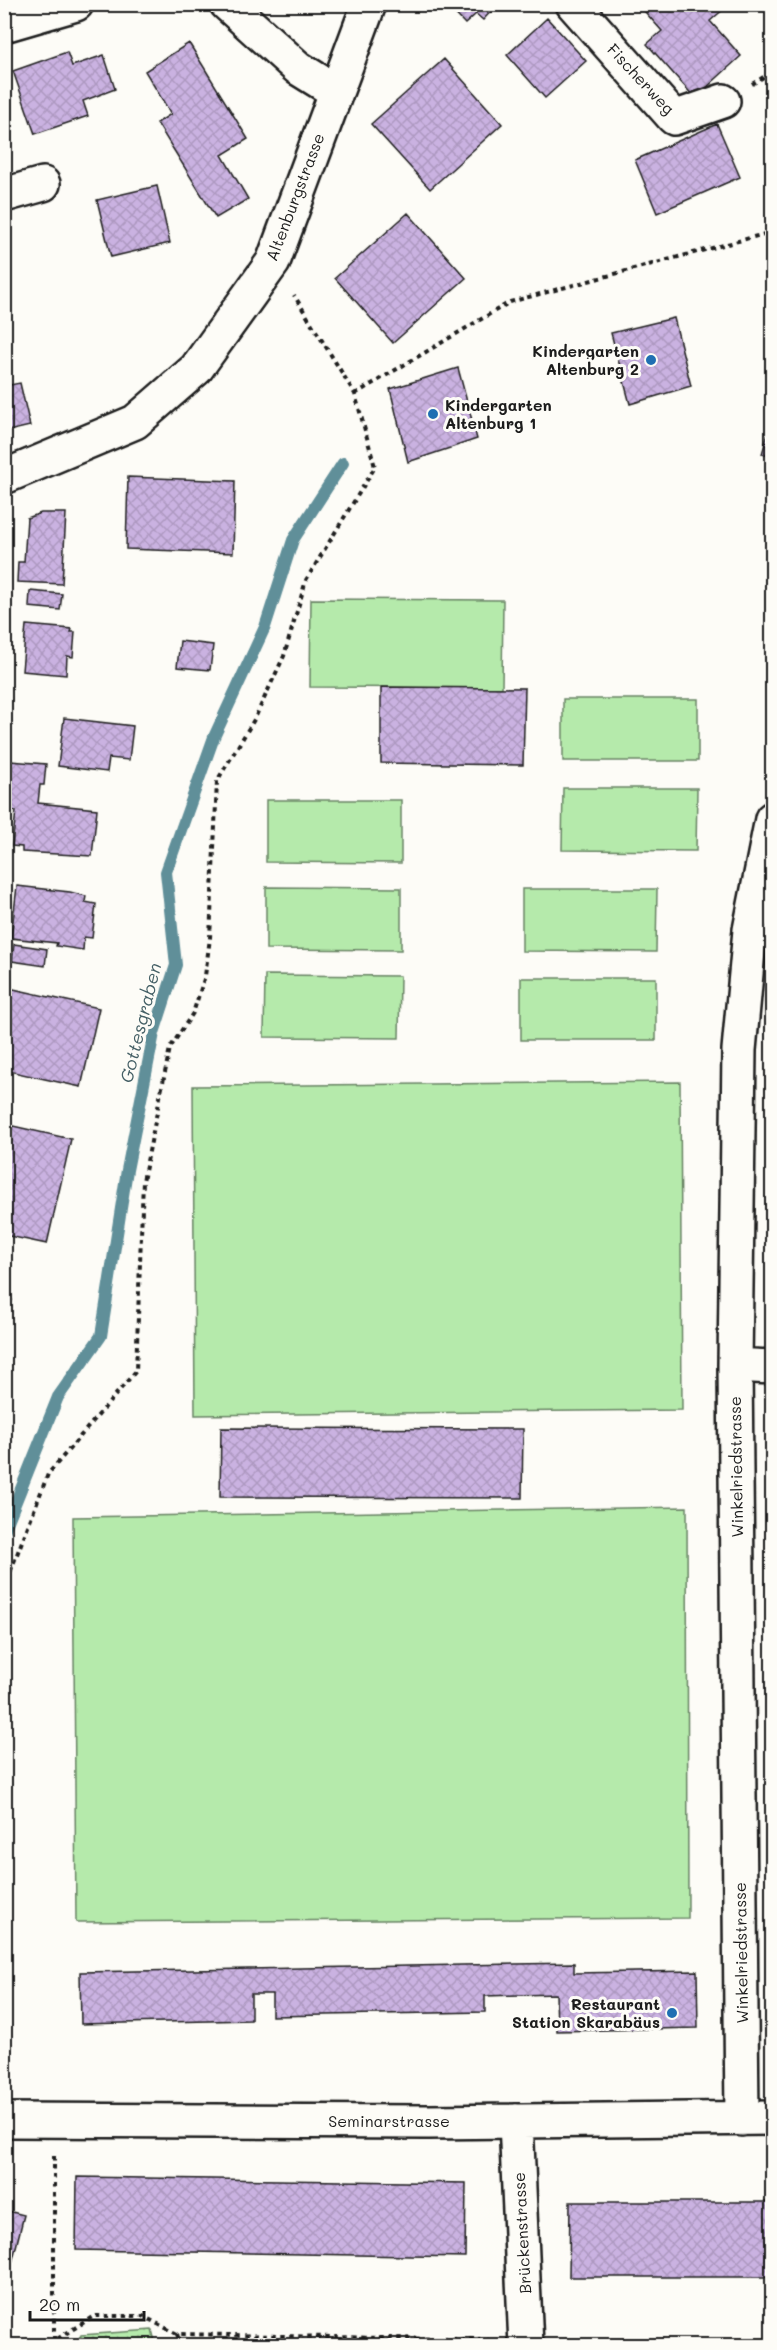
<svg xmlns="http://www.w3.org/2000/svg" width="777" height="2350" font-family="Mali,sans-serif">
	<defs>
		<pattern id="park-dots" width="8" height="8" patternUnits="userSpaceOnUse" patternTransform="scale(1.5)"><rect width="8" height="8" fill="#b5eaab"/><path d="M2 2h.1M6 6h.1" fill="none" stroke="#9bc893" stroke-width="1.8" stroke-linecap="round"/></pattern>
		<pattern id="building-cross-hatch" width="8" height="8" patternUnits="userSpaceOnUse" patternTransform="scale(1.5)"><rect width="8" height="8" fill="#cab2e1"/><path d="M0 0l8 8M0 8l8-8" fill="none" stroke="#ad98c0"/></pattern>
	</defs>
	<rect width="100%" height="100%" fill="#fdfcf7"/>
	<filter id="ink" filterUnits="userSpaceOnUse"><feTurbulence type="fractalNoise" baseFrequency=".0167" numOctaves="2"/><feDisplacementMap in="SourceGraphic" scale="12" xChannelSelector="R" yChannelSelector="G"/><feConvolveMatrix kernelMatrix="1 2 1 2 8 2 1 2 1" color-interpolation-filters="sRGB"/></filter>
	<g filter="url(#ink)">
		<path fill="url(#park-dots)" stroke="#688364" stroke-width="1.5" d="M152 2330 156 2345H75L81 2335Z"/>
		<path fill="#b5eaab" stroke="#688364" stroke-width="1.5" d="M311 599 503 600 502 688 310 687Z
			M563 699H698V761H563Z
			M563 788H697L696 851 562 850Z
			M266 800H401V863L266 862Z
			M266 887 401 888V950L266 949Z
			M522 889H657L656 952 522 951Z
			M265 975 400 976 399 1038 264 1037Z
			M521 978H656V1040H521Z
			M680 1082 682 1410 195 1415 193 1086Z
			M687 1507 688 1918 76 1922 73 1517Z"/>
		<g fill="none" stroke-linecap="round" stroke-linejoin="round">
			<path stroke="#608f99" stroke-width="12" d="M4 1531 58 1397 101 1336 127 1170 154 1033 176 965 166 872 214 737 265 627 293 540 343 463"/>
		</g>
		<path fill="url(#building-cross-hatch)" stroke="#1c1c1c" stroke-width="1.5" d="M446 4H498L483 20 476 14 465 24Z
			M638 4H722L725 8 710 21 741 56 695 98 647 44 662 31Z
			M547 18 586 61 545 98 507 55Z
			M189 43 248 139 222 155 248 199 216 218 157 123 171 114 145 71Z
			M67 52 72 66 104 55 115 89 83 101 88 116 35 134 13 71Z
			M444 59 502 124 430 189 371 124Z
			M717 124 740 177 657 213 635 160Z
			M157 186 170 243 111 257 97 200Z
			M408 213 466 278 393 343 335 278Z
			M674 318 691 386 630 404 611 333Z
			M458 368 477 439 408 462 390 389Z
			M20 383 30 426 4 432V386Z
			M772 419V457L762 454Z
			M128 477 235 481 233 553 126 549Z
			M41 513H66L62 584 17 582 18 562H24L27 518Z
			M30 591 62 594 60 610 29 607Z
			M26 625 72 629 71 632H75L73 657 67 656 66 675 22 671Z
			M180 641 213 645 210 670 177 667Z
			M381 687 525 688 523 765 381 763Z
			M64 718 133 726 129 760 109 758 107 772 58 766Z
			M10 761 46 764 44 785H40L38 803 97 809 92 856 22 852V847L12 846 16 811 4 810 5 780Z
			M17 886 70 892 86 896 85 902 96 904 92 938 84 937 83 950 56 946 57 943 11 938Z
			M14 944 47 949 45 966 12 961Z
			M9 988 99 1008 81 1087 4 1070V1007Z
			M4 1124 71 1139 47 1244 4 1235Z
			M771 1282H772V1339H769Z
			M4 1297 12 1300 4 1325Z
			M221 1428 523 1429 522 1498 220 1497Z
			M574 1963V1973L697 1971 698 2028 557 2031 556 1994 485 1996V2012L272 2016V1994H251V2020L81 2024 80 1972Z
			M77 2177 466 2183 465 2257 76 2250Z
			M570 2202H772V2277H569Z
			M4 2210 24 2215 8 2279 4 2278Z"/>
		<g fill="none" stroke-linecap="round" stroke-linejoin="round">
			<g stroke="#1c1c1c" stroke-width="38">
				<path id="minor" d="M227 4 298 68 335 91
					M573 4 674 118 723 101
					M4 25 76 4
					M4 195 43 184
					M4 477 135 422 196 369 273 262 369 4
					M735 1365 772 1367
					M742 2119 735 1365 739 1050 750 930 772 819
					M4 2120 429 2122 772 2118
					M516 2121 526 2346"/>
			</g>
			<path stroke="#1c1c1c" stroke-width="4" stroke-dasharray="4.5 4.5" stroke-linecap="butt" d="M752 84 772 72
				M355 394 510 302 772 232
				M4 1588 48 1474 136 1371 143 1181 170 1048 193 1013 205 976 210 938 217 781 255 718 284 656 306 580 375 467 355 394 294 295
				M54 2156V2341
				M177 2334 181 2346
				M53 2346 54 2341 94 2316H143L177 2334 489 2340"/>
			<use href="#minor" stroke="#fdfcf7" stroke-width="33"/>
		</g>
	</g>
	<g fill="#1f6fb2" stroke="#fdfcf7" stroke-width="2">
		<circle cx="651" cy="360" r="6"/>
		<circle cx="433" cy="414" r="6"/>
		<circle cx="672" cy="2013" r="6"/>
	</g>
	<g text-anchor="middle" stroke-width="6" stroke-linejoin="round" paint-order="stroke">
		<g font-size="16" fill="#1c1c1c" stroke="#fdfcf7">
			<text transform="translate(641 79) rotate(47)" y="6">Fischerweg</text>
			<text transform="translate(295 197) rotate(-69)" y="6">Altenburgstrasse</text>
			<text transform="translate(736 1467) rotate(-91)" y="6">Winkelriedstrasse</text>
			<text transform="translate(741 1953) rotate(-91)" y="6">Winkelriedstrasse</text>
			<text x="389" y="2127">Seminarstrasse</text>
			<text transform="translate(522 2233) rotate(-93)" y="6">Brückenstrasse</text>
		</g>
		<g font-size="16" font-weight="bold" fill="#1c1c1c" stroke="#fdfcf7" text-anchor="end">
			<text x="639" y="357">Kindergarten<tspan x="639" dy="18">Altenburg 2</tspan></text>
			<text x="445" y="411" text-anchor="start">Kindergarten<tspan x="445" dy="18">Altenburg 1</tspan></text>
			<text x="660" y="2010">Restaurant<tspan x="660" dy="18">Station Skarabäus</tspan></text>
		</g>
		<g font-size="18" font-style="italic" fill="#445f65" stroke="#fdfcf7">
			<text transform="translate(141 1023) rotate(-76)" y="6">Gottesgraben</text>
		</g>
	</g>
	<rect width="777" height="2350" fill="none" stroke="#fdfcf7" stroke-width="24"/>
	<rect x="12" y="12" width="753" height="2326" fill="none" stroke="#1c1c1c" stroke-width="2" filter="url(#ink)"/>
	<path d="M30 2311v9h114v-9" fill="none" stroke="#1c1c1c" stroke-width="3"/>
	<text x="39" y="2311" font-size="18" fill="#1c1c1c" stroke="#fdfcf7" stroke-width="4.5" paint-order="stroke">20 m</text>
</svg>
